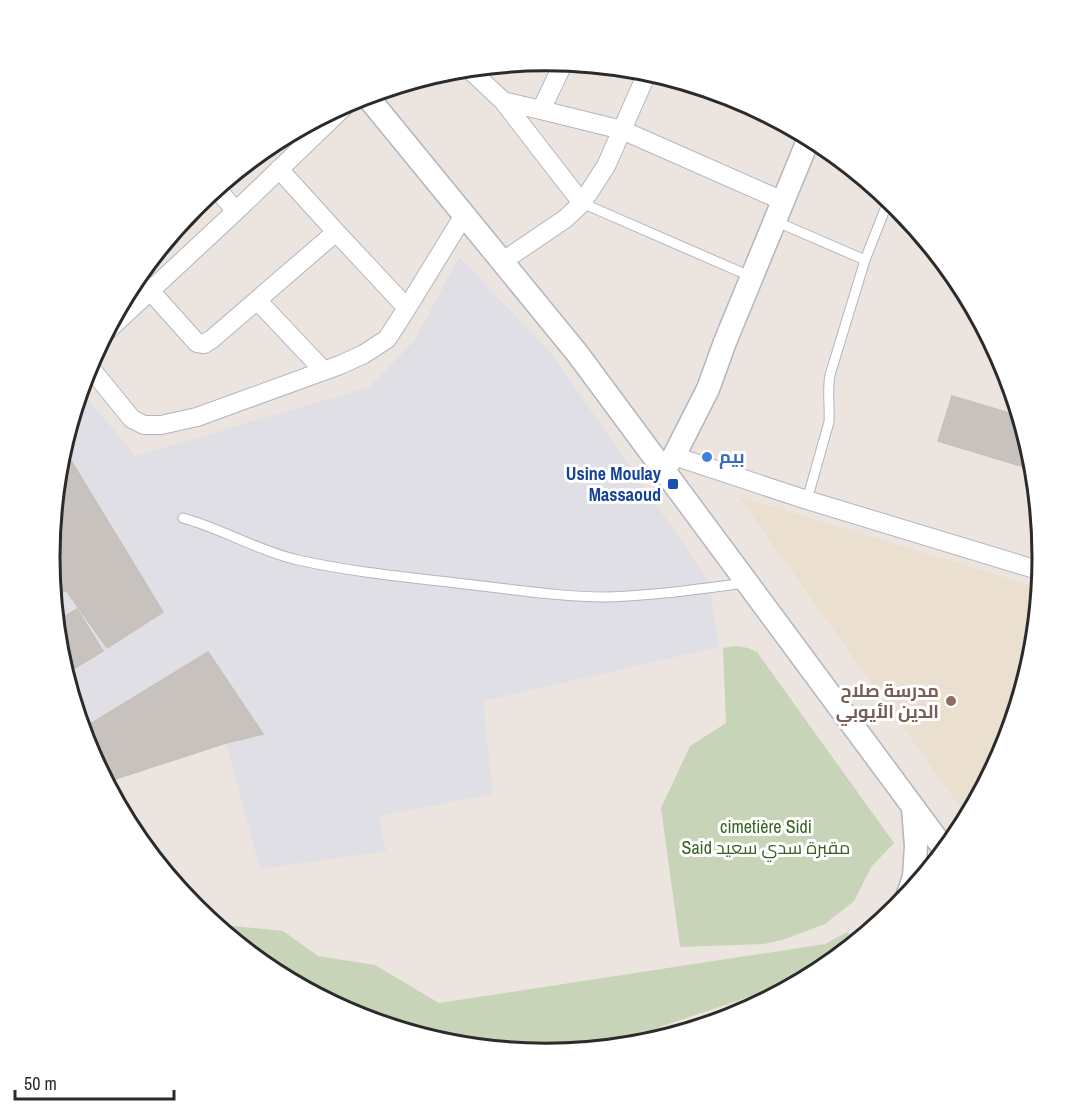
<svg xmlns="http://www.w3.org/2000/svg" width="1092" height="1114" font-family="'Archivo Narrow',Cairo,sans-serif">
	<rect width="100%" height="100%" fill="#ece5df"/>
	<path fill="#e0dfe5" d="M459 257 552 354 709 581 719 647 483 701 493 794 379 816 386 851 260 869 226 743 106 782 87 747 59 654 50 557 59 460 80 390 136 456 369 387 414 341Z"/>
	<path fill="#ebdfd0" d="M738 496 1039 588 1033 654 1005 747 967 817Z"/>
	<path fill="#c8d4b8" d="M737 646 748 648 757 652 894 843 872 866 854 901 825 924 782 940 764 944 680 947 661 808 690 746 726 723 723 648Z
		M214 924 283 931 318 956 375 965 439 1003 825 944 847 932 858 940 822 970 806 978 597 1048 546 1053 449 1044 356 1016 270 970Z"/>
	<path fill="#c7c2be" stroke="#c7c0b9" stroke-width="1.5" d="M952 396 1020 416 1033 460 1034 470 938 441Z
		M70 459 163 612 107 648 66 590 54 598 50 557 59 460 62 464Z
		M77 609 103 651 65 674 59 654 56 622Z
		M208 652 263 734 226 743 106 782 87 747 82 729Z"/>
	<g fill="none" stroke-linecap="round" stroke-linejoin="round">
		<g stroke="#b2b5bd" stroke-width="11">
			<path id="service" d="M582 203 752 277
				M775 221 865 260
				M807 500 829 422C830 406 827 391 830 375L865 260 889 199
				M183 518C223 529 258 551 298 560 356 573 416 578 474 585 518 590 562 597 606 597 653 596 700 589 746 583"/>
		</g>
		<g stroke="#b2b5bd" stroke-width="20">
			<path id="minor" d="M468 68 503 101 541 110 564 62
				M503 101 582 203
				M541 110 622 130 783 201
				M279 169 336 232 407 308
				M216 188 236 211
				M503 261 565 219 582 203 606 166 648 71
				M137 276 197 343 204 344 212 339 336 232
				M257 300 324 371
				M106 332 236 211 348 103
				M88 365 132 419 144 425H161L197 417 340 365 364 354 387 339 407 308 464 215
				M674 456 807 500 1041 571"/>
		</g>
		<g stroke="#b2b5bd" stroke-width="25">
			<path id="tertiary" d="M366 95 577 353 945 850
				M664 469 674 456 708 389 725 342 809 138
				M907 897 914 877 916 846 913 808"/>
		</g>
		<use href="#service" stroke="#fff" stroke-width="9"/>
		<use href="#minor" stroke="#fff" stroke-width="18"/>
		<use href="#tertiary" stroke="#fff" stroke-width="22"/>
	</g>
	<circle fill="#3f7fe0" stroke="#fff" stroke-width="2" cx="707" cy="457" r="6"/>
	<rect fill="#1a4fb4" stroke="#fff" stroke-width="2" x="667" y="478" width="12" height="12" rx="3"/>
	<circle fill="#8d6e63" stroke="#fff" stroke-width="2" cx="951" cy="701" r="6"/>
	<g text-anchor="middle" stroke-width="6" stroke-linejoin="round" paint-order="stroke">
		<g font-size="18" font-weight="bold" fill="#366cbe" stroke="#fff" text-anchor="start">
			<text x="719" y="463">بيم</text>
		</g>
		<g font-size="18" font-weight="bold" fill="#164399" stroke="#fff" text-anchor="end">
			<text x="661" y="480">Usine Moulay<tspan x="661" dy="21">Massaoud</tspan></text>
		</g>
		<g font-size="18" font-weight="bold" fill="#785e54" stroke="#fff" text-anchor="end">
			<text x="939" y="697">مدرسة صلاح<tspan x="939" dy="21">الدين الأيوبي</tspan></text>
		</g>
		<g font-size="18" fill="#366222" stroke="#fff">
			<text x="766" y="833">cimetière Sidi<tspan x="766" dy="21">Said مقبرة سدي سعيد</tspan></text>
		</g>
	</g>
	<path d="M0 0H1092V1114H0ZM60 557a486 486 0 1 1 972 0a486 486 0 1 1-972 0Z" fill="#fff" fill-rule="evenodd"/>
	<path fill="none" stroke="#2b2b2b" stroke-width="3" d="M60 557a486 486 0 1 1 972 0a486 486 0 1 1-972 0Z"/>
	<path d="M15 1090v9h159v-9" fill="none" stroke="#2b2b2b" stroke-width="3"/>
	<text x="24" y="1090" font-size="18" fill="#2b2b2b" stroke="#ffffff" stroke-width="4.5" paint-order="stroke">50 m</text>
</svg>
